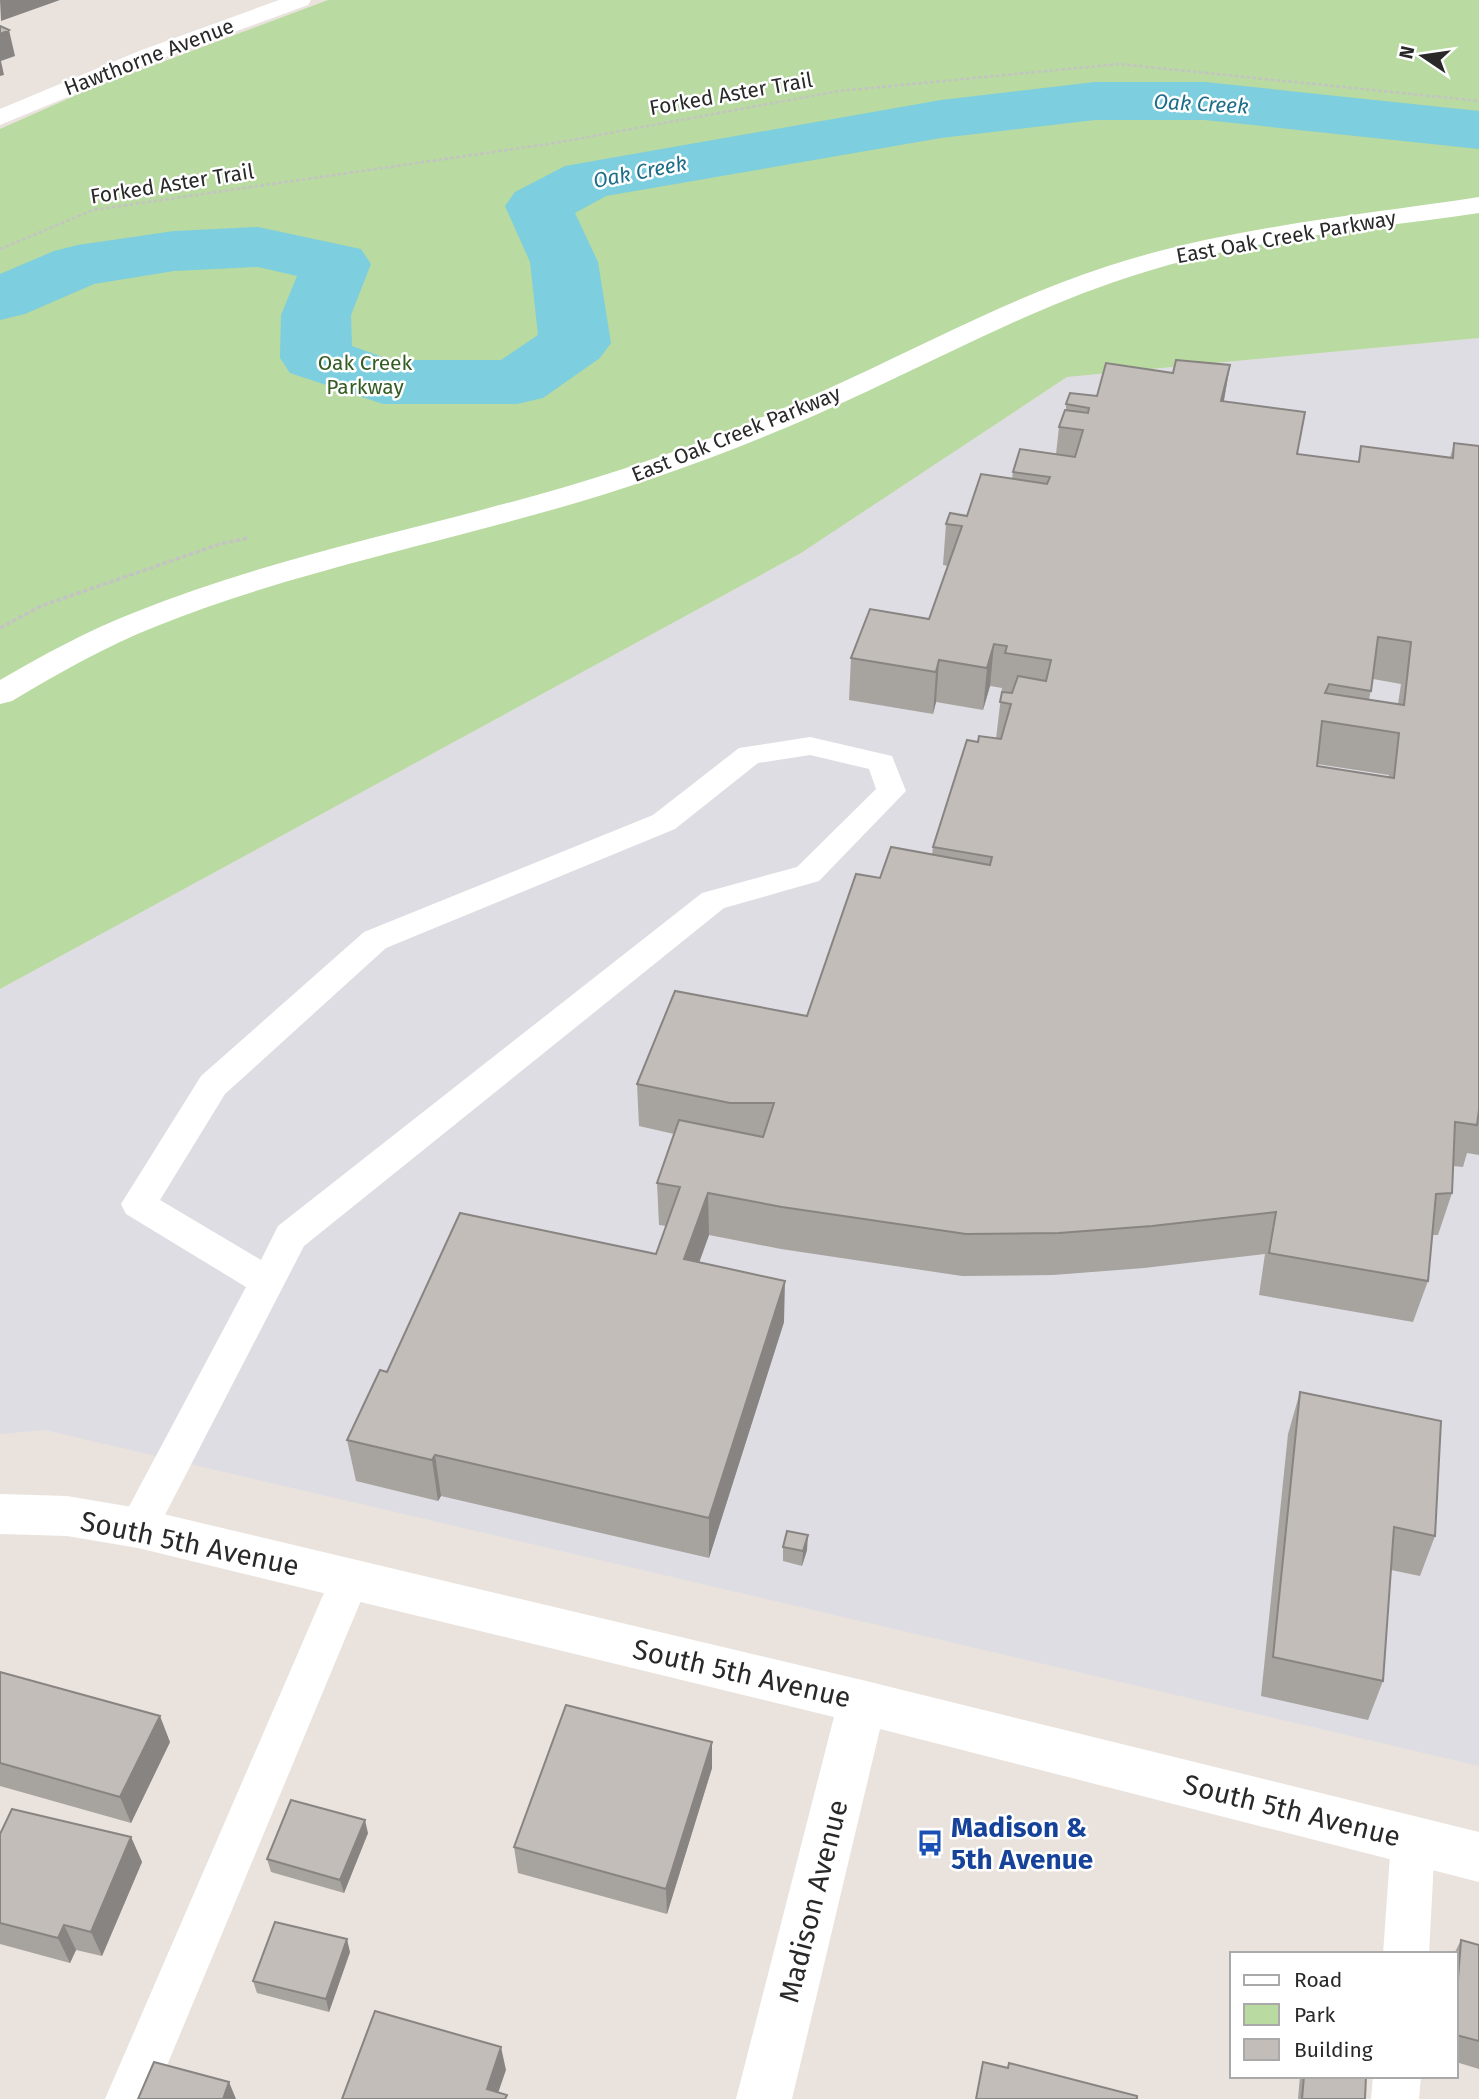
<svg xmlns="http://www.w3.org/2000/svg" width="1479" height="2099" font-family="'Fira Sans',sans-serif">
	<rect width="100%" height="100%" fill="#eae3dd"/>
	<path fill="#dedde3" d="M1479 338V1766L45 1430 0 1434V989L801 553 1067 377Z"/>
	<path fill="#b9daa0" d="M328 0H1479V338L1067 377 801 553 0 989V129L90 89Z"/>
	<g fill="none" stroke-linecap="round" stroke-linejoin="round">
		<path fill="#7dcedf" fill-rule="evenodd" d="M1095 82H1205L1479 111V149L1205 120H1095L941 138 606 196 575 213 598 262 611 343 600 358 543 398 517 404H383L290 373 280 358 281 315 297 276 258 267 174 271 94 284 25 314 0 320V274L54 251 78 245 174 231 258 227 361 249 371 264 351 315 352 346 391 360H501L538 335 530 262 505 206 515 192 565 166 941 100Z"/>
		<path stroke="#c3c3c3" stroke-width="2.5" stroke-dasharray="3.5 2.5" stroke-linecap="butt" d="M0 249 93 210 555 143 839 91 1119 64 1479 101"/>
		<path stroke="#c3c3c3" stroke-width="3.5" stroke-dasharray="4.5 2.5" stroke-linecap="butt" d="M0 628 41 606 220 544 248 538"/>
		<path fill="#fff" fill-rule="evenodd" d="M810 737 892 756 906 791 819 881 724 908 304 1246 152 1540 138 1545 124 1540 118 1528 124 1516 246 1287 126 1214 121 1204 201 1076 364 932 653 815 739 748ZM810 755 869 769 876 789 797 867 702 893 278 1226 261 1260 160 1200 225 1094 386 948 675 829 758 763Z
			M350 1561 364 1566 370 1579 153 2099H105L330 1579 336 1566Z
			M1413 1820 1429 1826 1435 1841 1429 1954H1383L1391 1841 1397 1826Z
			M1373 2076H1421L1419 2099H1371Z"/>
		<path fill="#fff" fill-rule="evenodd" d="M279 0H311L308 5 155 61 0 125V109L139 51Z
			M1479 197V213C1362 230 1239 240 1126 278 1037 307 954 351 868 391 798 424 725 454 651 479 489 535 317 562 157 626 106 646 59 673 12 701L0 704V680C43 655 87 631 133 613 291 549 462 522 623 469 700 444 776 413 849 379 935 339 1018 295 1108 266 1228 227 1355 216 1479 197Z"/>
		<path fill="#fff" fill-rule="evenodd" d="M0 1494 67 1496 138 1508 862 1680 1479 1832V1882L880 1729 792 2099H736L834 1717 138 1548 67 1536 0 1534Z"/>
	</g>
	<path fill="#a7a39f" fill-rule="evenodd" d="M1230 365 1224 401 1297 454 1358 462 1361 446 1450 458 1454 443 1479 446V1155L1467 1153 1463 1167 1453 1166 1452 1193 1438 1235H1432L1428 1281 1413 1322 1259 1295 1265 1254 1144 1268 1053 1275 962 1276 781 1249 709 1235 699 1263 784 1322 709 1558 441 1496 438 1501 356 1481 347 1440 387 1372 656 1254 666 1226 659 1225 657 1183 674 1134 639 1126 637 1084 807 1016 880 878 932 855 933 847 978 742 996 739 1002 688 990 686 983 710 936 702 933 714 849 700 851 658 929 619 948 566 943 565 946 524 967 516 1012 479 1013 472 1056 454 1059 427 1066 410V404L1173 373ZM1373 679 1401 684 1398 704 1369 700ZM1317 764 1389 775 1388 777 1317 766Z
		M1300 1392 1435 1536 1420 1576 1391 1570 1383 1681 1368 1720 1261 1696 1288 1434Z
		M783 1547 807 1550 802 1566 783 1561Z
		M0 1672 170 1742 131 1823 0 1786Z
		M712 1742V1768L667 1914 518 1873 514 1847Z
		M368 1833 344 1893 271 1872 267 1859Z
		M0 1834 131 1837 142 1862 102 1956 76 1950 70 1963 0 1944Z
		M1461 1940 1479 1945V2069L1456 2062V1954H1454Z
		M350 1952 329 2012 257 1993 253 1981Z
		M1300 2076H1366L1365 2099H1298Z"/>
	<path fill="#888482" d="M0 0H60L1 21Z
		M9 30 15 56 1 61 4 75 0 76V34Z
		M1230 365 1223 405 1221 401Z
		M994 644 990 686 983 710 987 668Z
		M939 660 936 702 933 714 936 672Z
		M708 1193 709 1235 685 1301 684 1259Z
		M785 1281 784 1322 709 1558V1518Z
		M435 1455 441 1496 438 1501 432 1460Z
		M808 1535 807 1550 802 1566 803 1551Z
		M160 1716 170 1742 131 1823 120 1797Z
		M712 1742V1768L667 1914 666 1889Z
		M365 1820 368 1833 344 1893 340 1880Z
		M131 1837 142 1862 102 1956 91 1932Z
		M64 1925 76 1950 70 1963 58 1938Z
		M347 1939 350 1952 329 2012 326 1999Z
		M501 2047 506 2070 496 2099 487 2089Z
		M229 2082 236 2099H223Z"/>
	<path fill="#c2bdb9" stroke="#888482" stroke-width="2" fill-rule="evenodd" d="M0 26 9 30 0 34Z
		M1176 360 1230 365 1221 401 1305 412 1297 454 1359 462 1361 446 1453 458 1454 443 1479 446V1110L1477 1125 1455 1122 1452 1193 1436 1194 1428 1281 1269 1253 1276 1212 1152 1226 1059 1233 966 1234 782 1207 708 1193 684 1259 785 1281 709 1518 435 1455 432 1460 347 1440 380 1370 387 1372 460 1213 656 1254 680 1187 657 1183 679 1120 763 1137 774 1103H730L637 1084 675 991 807 1016 856 874 880 878 891 847 990 865 992 857 933 847 967 740 978 742 979 736 1001 739 1011 704 1000 702 1002 692 1012 693 1018 676 1046 681 1051 660 1005 653 1007 646 994 644 987 668 939 660 936 672 851 658 870 609 929 619 962 526 946 524 950 513 967 516 981 474 1047 484 1050 477 1013 472 1020 449 1075 457 1083 430 1059 427 1065 410 1088 413 1089 408 1066 404 1070 393 1097 396 1106 363 1173 373ZM1378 637 1411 642 1404 705 1325 693 1329 684 1371 691ZM1322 721 1399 733 1394 778 1317 766Z
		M1300 1392 1441 1421 1435 1536 1394 1527 1383 1681 1273 1657Z
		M787 1531 808 1535 803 1551 783 1547Z
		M0 1672 160 1716 120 1797 0 1763Z
		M566 1705 712 1742 666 1889 514 1847Z
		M291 1800 365 1820 340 1880 267 1859Z
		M12 1809 131 1837 91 1932 64 1925 58 1938 0 1923V1834Z
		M275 1922 347 1939 326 1999 253 1981Z
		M1461 1940 1479 1945V2041L1456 2035V2005Z
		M375 2011 501 2047 487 2089 507 2095 505 2099H342Z
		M154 2062 229 2082 223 2099H138Z
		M983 2062 1008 2068 1009 2063 1137 2096V2099H976Z
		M1304 2076H1366L1365 2099H1302Z"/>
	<defs>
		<g id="bus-bare" transform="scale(2.1)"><path d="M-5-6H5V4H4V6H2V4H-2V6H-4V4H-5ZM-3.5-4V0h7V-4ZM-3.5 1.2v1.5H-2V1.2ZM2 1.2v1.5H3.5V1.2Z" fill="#1a4fb4" stroke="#fff" stroke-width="2.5" paint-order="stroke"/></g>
	</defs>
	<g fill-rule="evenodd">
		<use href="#bus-bare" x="930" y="1843"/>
	</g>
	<g text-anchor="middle" stroke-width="5" stroke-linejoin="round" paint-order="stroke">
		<g font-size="21" fill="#292929" stroke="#fff">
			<text transform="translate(149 57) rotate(-21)" y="7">Hawthorne Avenue</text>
			<text transform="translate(731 94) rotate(-10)" y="7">Forked Aster Trail</text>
			<text transform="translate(172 184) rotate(-9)" y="7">Forked Aster Trail</text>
			<text transform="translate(1286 237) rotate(-10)" y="7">East Oak Creek Parkway</text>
			<text transform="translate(736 434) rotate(-22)" y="7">East Oak Creek Parkway</text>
		</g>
		<g font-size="21" font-style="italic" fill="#1e6e89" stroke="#fff">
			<text transform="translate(1201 104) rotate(3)" y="7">Oak Creek</text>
			<text transform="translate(640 172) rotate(-11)" y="7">Oak Creek</text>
		</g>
		<g font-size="21" fill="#345d23" stroke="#fff">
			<text x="365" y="370">Oak Creek<tspan x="365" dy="24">Parkway</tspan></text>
		</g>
		<g font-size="28" fill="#292929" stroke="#fff">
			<text transform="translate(190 1543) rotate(12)" y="10">South 5th Avenue</text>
			<text transform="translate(742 1673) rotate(13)" y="10">South 5th Avenue</text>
			<text transform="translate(1292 1810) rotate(14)" y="10">South 5th Avenue</text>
			<text transform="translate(813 1901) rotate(-76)" y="10">Madison Avenue</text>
		</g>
		<g font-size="28" font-weight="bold" fill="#164399" stroke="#fff" text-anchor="start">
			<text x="951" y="1837">Madison &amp;<tspan x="951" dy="32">5th Avenue</tspan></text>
		</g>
	</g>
	<rect x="1230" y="1952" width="228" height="126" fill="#ffffff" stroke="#a9a9a9" stroke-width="2"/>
	<rect x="1244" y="1975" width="35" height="10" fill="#ffffff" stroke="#a9a9a9" stroke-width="2"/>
	<text x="1294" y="1987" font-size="21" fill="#292929">Road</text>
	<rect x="1244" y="2004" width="35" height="21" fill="#b9daa0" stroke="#a9a9a9" stroke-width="2"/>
	<text x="1294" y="2022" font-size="21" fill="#292929">Park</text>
	<rect x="1244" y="2039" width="35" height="21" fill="#c2bdb9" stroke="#a9a9a9" stroke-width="2"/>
	<text x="1294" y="2057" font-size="21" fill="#292929">Building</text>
	<g transform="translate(1423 56) rotate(283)" stroke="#ffffff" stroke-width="5" paint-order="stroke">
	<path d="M0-5L12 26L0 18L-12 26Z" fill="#292929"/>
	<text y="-10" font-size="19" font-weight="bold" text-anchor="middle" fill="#292929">N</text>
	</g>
</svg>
